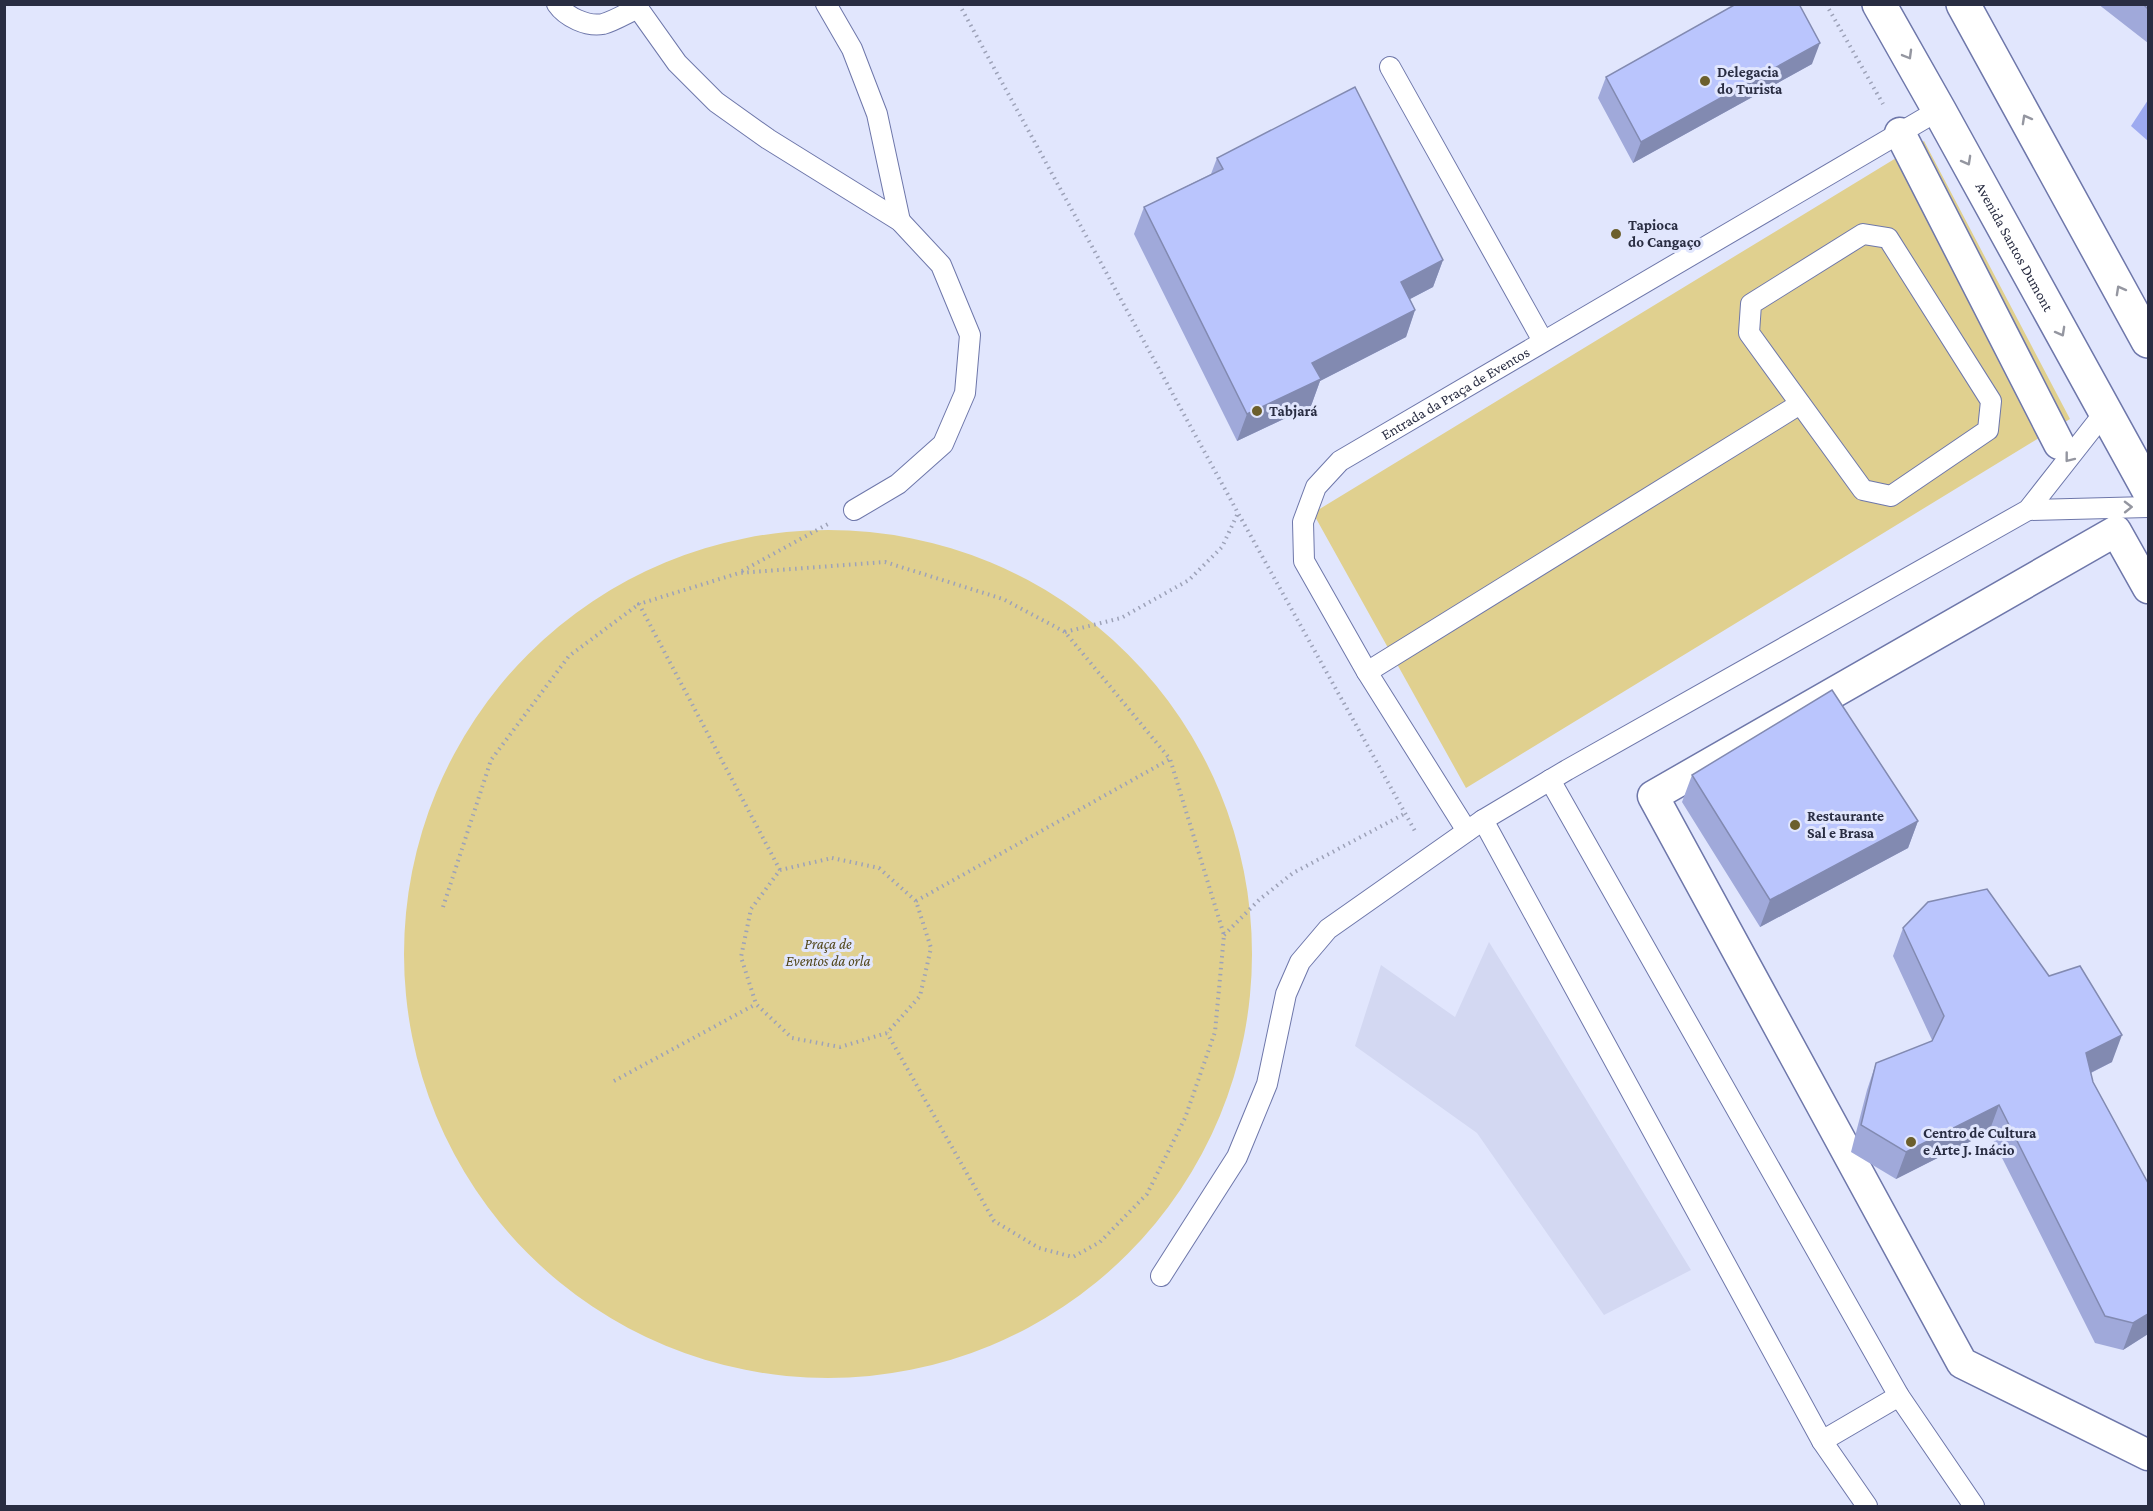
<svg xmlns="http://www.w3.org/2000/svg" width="2153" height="1511" font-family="'Crimson Pro',serif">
	<rect width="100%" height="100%" fill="#e1e6fd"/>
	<path fill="#d3d8f2" d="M1489 942 1691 1270 1604 1315 1477 1133 1355 1046 1381 965 1455 1017Z"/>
	<path fill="#e0d08f" d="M1924 141 2070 419 1466 788 1313 513Z
		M404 954a424 424 0 1 1 848 0a424 424 0 1 1-848 0Z"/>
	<path fill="#9daaf0" d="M2148 100V141L2131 126Z"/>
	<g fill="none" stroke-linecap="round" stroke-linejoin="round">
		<g stroke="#6e77aa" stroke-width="22">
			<g id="service">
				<path d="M557 4C566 17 587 27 603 24 614 21 627 13 638 8"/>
				<path d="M635 4 677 63 716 102 768 139 900 221 941 265 970 335 965 393 943 444 898 484 854 510"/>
				<path d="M826 4 852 49 877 114 900 221"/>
				<path d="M1390 67 1543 341"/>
				<path d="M1863 234 1888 238 1991 401 1988 430 1891 496 1863 490 1749 333 1751 304Z"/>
				<path d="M2028 510 2148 507"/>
				<path d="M1367 672 1800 404"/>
				<path d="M1550 780 1899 1396 1974 1506"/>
				<path d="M1483 820 1822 1441 1867 1506"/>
				<path id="s1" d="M1467 831 1367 672 1304 561 1303 522 1316 487 1340 461 1939 110"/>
				<path d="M1161 1276 1237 1157 1267 1084 1286 994 1300 962 1328 929 1483 820 1567 770 2028 510 2105 412"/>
				<path d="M1822 1441 1899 1396"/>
			</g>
		</g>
		<g stroke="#6e77aa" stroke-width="33">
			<path id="pedestrian" d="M1900 133 2059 444
				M2148 588 2116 531 1653 796 1962 1363 2148 1455"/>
		</g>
		<g stroke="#6e77aa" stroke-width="36">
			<g id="primary">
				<path id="s2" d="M1879 4 1939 110 2148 489"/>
				<path d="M1963 4 2148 341"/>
			</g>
		</g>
		<path stroke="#9da2b8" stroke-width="4" stroke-dasharray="1.5 4.5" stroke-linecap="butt" d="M959 4 1238 513 1415 831
			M1826 4 1883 104
			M742 571 828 524
			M1065 632 1121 618 1189 580 1222 547 1238 513
			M832 858 879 868 916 901 931 948 920 996 887 1033 840 1047 792 1038 756 1004 741 957 751 909 780 870Z
			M780 870 639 604 739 573 885 562 1003 599 1065 632 1170 759 1224 935 1215 1032 1185 1118 1147 1194 1100 1242 1073 1257 1039 1248 994 1221 887 1033
			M916 901 1170 759
			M443 907 491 760 569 656 639 604
			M1224 935 1260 899 1293 873 1406 813
			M614 1081 756 1004"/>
		<use href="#service" stroke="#fff" stroke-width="20"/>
		<use href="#pedestrian" stroke="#fff" stroke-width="30"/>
		<use href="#primary" stroke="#fff" stroke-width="33"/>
	</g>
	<path fill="#a0a9da" d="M2098 4H2148V43Z
		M1812 64 1633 163 1598 98 1606 77Z
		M1217 158 1443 260 1433 287 1410 299 1415 310 1406 337 1320 381 1311 406 1237 441 1134 234 1144 207 1211 174Z
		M1692 775 1918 821 1908 848 1760 927 1682 802Z
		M1903 928 2049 976 2112 1062 2091 1073 2093 1082 2148 1183V1334L2123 1350 2095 1343 1989 1132 1896 1179 1851 1152 1867 1090 1876 1063 1932 1041V1040L1893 956Z"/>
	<path fill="#828ab1" d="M1820 43 1812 64 1633 163 1641 142Z
		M1443 260 1433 287 1391 309 1401 282Z
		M1415 310 1406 337 1320 381 1311 406 1237 441 1247 414 1312 363Z
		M1918 821 1908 848 1760 927 1770 900Z
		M2122 1035 2112 1062 2076 1080 2086 1053Z
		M1999 1105 1989 1132 1896 1179 1906 1152Z
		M2148 1314V1334L2123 1350 2133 1323Z"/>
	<path fill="#bac5fd" stroke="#828ab1" stroke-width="1.5" d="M1736 4H1799L1820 43 1641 142 1606 77Z
		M2143 4H2148V9Z
		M1355 87 1443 260 1401 282 1415 310 1312 363 1321 379 1247 414 1144 207 1223 169 1217 158Z
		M1832 690 1918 821 1770 900 1692 775Z
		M1987 889 2049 976 2080 966 2122 1035 2086 1053 2093 1082 2148 1183V1314L2133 1323 2105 1316 1999 1105 1906 1152 1861 1125 1876 1063 1932 1041 1944 1016 1903 928 1928 902Z"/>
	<defs><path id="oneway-chevron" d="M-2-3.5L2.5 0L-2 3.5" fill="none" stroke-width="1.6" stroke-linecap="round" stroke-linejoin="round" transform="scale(1.5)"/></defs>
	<g stroke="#9496a0">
		<use href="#oneway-chevron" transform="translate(1908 55) rotate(60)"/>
		<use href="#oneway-chevron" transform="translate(2026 119) rotate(-119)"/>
		<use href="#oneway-chevron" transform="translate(1967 161) rotate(61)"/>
		<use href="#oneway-chevron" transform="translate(2120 290) rotate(-119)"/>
		<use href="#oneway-chevron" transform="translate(2061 332) rotate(61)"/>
		<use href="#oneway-chevron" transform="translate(2069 458) rotate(128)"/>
		<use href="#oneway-chevron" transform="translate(2128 507) rotate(-1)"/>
	</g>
	<g fill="#6c5f2c" stroke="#e1e6fd" stroke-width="2">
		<circle cx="1705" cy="81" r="6"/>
		<circle cx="1616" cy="234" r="6"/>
		<circle cx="1257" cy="411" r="6"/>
		<circle cx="1795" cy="825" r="6"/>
		<circle cx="1911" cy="1142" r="6"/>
	</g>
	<g text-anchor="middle" stroke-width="6" stroke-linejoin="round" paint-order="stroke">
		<g font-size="15" font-weight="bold" fill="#292d42" stroke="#e1e6fd" text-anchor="start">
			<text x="1717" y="77">Delegacia<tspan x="1717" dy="17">do Turista</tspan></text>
			<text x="1628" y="230">Tapioca<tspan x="1628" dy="17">do Cangaço</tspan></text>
			<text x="1269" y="416">Tabjará</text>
			<text x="1807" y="821">Restaurante<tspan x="1807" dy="17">Sal e Brasa</tspan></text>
			<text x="1923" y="1138">Centro de Cultura<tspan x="1923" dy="17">e Arte J. Inácio</tspan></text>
		</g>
		<g font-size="15" fill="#292d42" stroke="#e1e6fd">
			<text dy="5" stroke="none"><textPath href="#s2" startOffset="278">Avenida Santos Dumont</textPath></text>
			<text dy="5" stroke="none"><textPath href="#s1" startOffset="561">Entrada da Praça de Eventos</textPath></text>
		</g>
		<g font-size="15" font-style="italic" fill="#52471c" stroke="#e1e6fd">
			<text x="828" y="949">Praça de<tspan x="828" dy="17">Eventos da orla</tspan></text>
		</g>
	</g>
	<rect width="2153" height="1511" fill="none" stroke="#292d42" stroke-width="12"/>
</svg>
